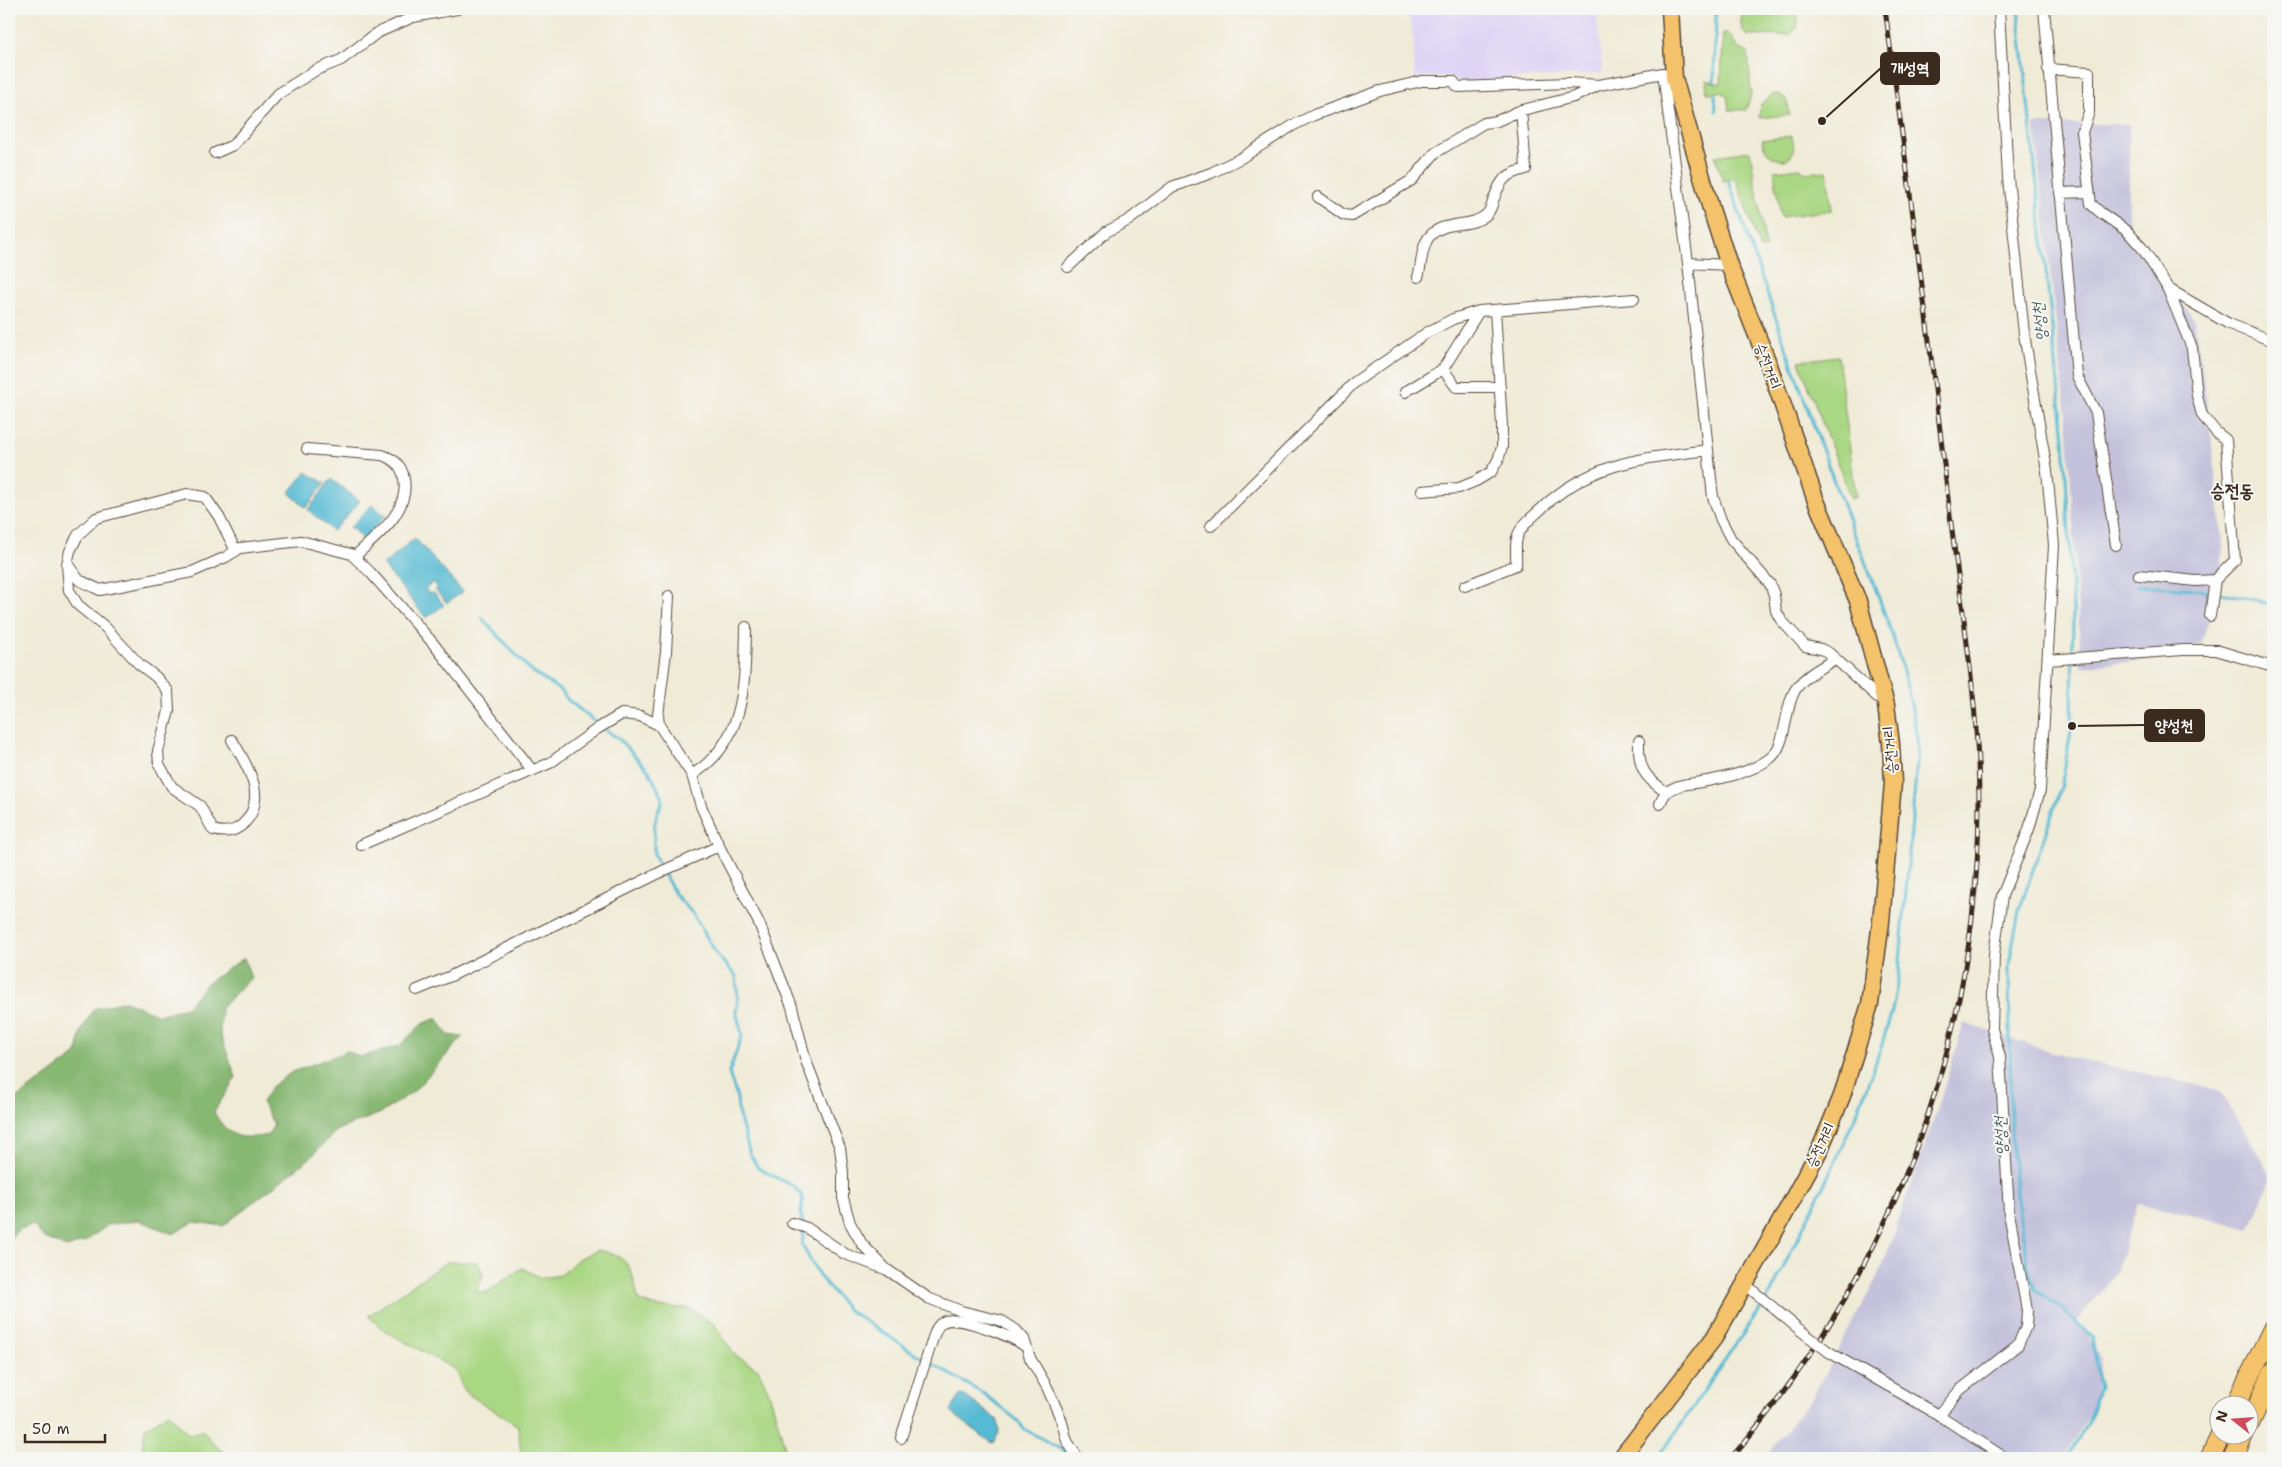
<svg xmlns="http://www.w3.org/2000/svg" width="2282" height="1467" font-family="'Shantell Sans','Poor Story',sans-serif">
	<rect width="100%" height="100%" fill="#f6f6f2"/>
	<filter id="ink" filterUnits="userSpaceOnUse"><feTurbulence type="fractalNoise" baseFrequency=".02" numOctaves="2"/><feDisplacementMap in="SourceGraphic" scale="10" xChannelSelector="R" yChannelSelector="G"/><feConvolveMatrix kernelMatrix="1 2 1 2 8 2 1 2 1" color-interpolation-filters="sRGB"/></filter>
	<filter id="wash" filterUnits="userSpaceOnUse"><feTurbulence type="fractalNoise" baseFrequency=".0096" numOctaves="4" result="noise"/><feDisplacementMap in="SourceGraphic" scale="20" xChannelSelector="R" yChannelSelector="G"/><feGaussianBlur stdDeviation="1.12" result="paint"/><feColorMatrix in="noise" values="0 0 0 0 0 0 0 0 0 0 0 0 0 0 0 0 0 1.4 0 .05"/><feComposite in="paint" operator="in"/></filter>
	<g filter="url(#wash)">
		<rect width="100%" height="100%" fill="#f0ebd7"/>
		<path fill="#ded5f5" d="M1405 9H1596L1603 73 1466 82 1445 76 1414 78V44L1411 24Z"/>
		<path fill="#c3c1db" d="M2034 124H2129V226L2194 320 2208 410 2223 544 2221 583 2201 644 2162 658 2081 667 2068 433Z
			M1964 1023 2064 1056 2220 1090 2272 1178 2250 1230 2190 1214 2138 1204 2116 1272 2078 1320 2101 1360 2095 1404 2064 1458H1764L1813 1396 1882 1268 1938 1107Z"/>
		<path fill="#aad784" stroke="#728051" d="M1748 9H1792L1798 16 1797 28 1789 35 1748 36C1738 29 1739 16 1748 9Z
			M1723 34H1729L1739 49 1748 52 1751 95 1746 110H1729L1727 95 1721 92 1707 93 1706 80 1721 84Z
			M1778 94C1789 98 1788 104 1789 115L1759 118 1761 104 1772 95Z
			M1792 136C1794 147 1796 153 1786 160 1772 160 1765 153 1762 140Z
			M1750 151 1766 248 1760 249 1736 179 1723 181 1715 156Z
			M1800 168 1806 173 1827 171 1832 210 1781 217 1774 171Z
			M1838 356 1856 497 1851 499 1799 361Z
			M598 1250C634 1258 630 1269 639 1301L657 1307 688 1308 714 1324 735 1355 758 1369 770 1395 788 1458H525L521 1453 518 1426 465 1392 454 1369 385 1331 368 1316 446 1262H478L483 1276 476 1292H487L522 1268 541 1278 561 1275 578 1259Z
			M169 1413 189 1435 202 1430 219 1449 233 1458H141L145 1428Z"/>
		<path fill="#87b872" stroke="#617148" d="M244 958 251 978 221 1008 220 1034 236 1077 214 1112C228 1138 241 1140 268 1135L274 1125 262 1102 273 1085 292 1072 348 1051 360 1057 399 1046 422 1024 437 1018 448 1035 463 1037 414 1091 381 1113 337 1130 309 1159 223 1226 194 1222 173 1234 138 1220 108 1225 86 1241 67 1248 43 1237 33 1225 20 1229 9 1239V1104L77 1054 81 1031 94 1009 125 1001 159 1015 187 1007 207 983Z"/>
		<path fill="#55bad3" stroke="#487278" d="M306 472 325 483 306 508 289 493Z
			M331 479 360 501 333 531 308 510Z
			M372 505 386 516 363 539 350 527Z
			M415 538 463 592 447 603 435 590 438 588 433 582 425 589 430 594 433 592 444 605 426 618 383 565Z
			M960 1395 965 1396 998 1420 999 1431 995 1442 992 1443 953 1414 951 1411Z"/>
		<g fill="none" stroke-linecap="round" stroke-linejoin="round">
			<path stroke="#55bad3" stroke-width="3" d="M2018 9 2064 439 2073 609 2072 726 2061 788 2019 911 2009 964 2011 1128 2016 1194 2029 1273 2035 1289 2063 1309 2092 1338 2100 1387 2087 1424 2067 1458
				M1714 81 1716 9
				M1715 95 1716 111
				M2137 586C2184 586 2228 592 2273 605
				M482 618 530 670 561 691 568 700 599 725
				M604 729 619 739 649 771 662 797V803L657 813 654 828V855L675 894 694 915 717 955 736 976 738 1001 736 1011 742 1035 729 1073 737 1098 738 1112 750 1154 758 1168 793 1186 800 1193 803 1200 801 1214 804 1228 802 1245 820 1277 848 1310 916 1354 984 1394 1017 1420 1024 1429 1066 1452 1071 1458
				M1658 1458 1771 1293 1836 1160 1858 1110 1880 1051 1892 1011 1899 973 1918 749C1909 659 1868 573 1837 489 1799 388 1764 285 1729 182"/>
		</g>
	</g>
	<g filter="url(#ink)">
		<g fill="none" stroke-linecap="round" stroke-linejoin="round">
			<g stroke="#56473a" stroke-width="12">
				<path id="minor" d="M2044 9 2077 376 2096 413 2116 545
					M2048 69 2089 72V112L2082 132 2091 204 2101 213 2127 231 2143 249 2167 287 2192 348 2197 396 2202 415 2216 432 2226 440 2235 560 2215 580 2196 581 2139 575
					M1674 78 1663 73 1688 263 1713 497 1721 520 1731 539 1770 584 1774 595 1776 611 1781 620 1805 646 1821 649 1829 653 1883 702
					M215 153 233 145 278 94 316 70 341 60 377 33 413 17 457 9
					M2060 193 2088 192
					M1318 197 1344 215 1352 216 1412 180 1435 153 1484 123 1497 121 1519 111 1574 97 1599 85 1663 73
					M1688 263 1729 265
					M1068 267 1106 232 1129 220 1172 187 1211 173 1241 158 1292 126 1314 115 1380 91 1422 81H1453L1458 87 1569 83 1599 85
					M1418 277C1422 265 1421 247 1429 237 1444 219 1470 229 1486 215 1490 211 1492 206 1493 201 1501 179 1504 175 1526 169L1521 110
					M2167 288 2229 324 2273 341
					M1443 369 1456 387H1500
					M1405 392 1443 369 1479 311
					M307 449 382 455C394 459 402 465 404 479 410 513 375 537 354 557
					M1422 491 1459 488 1476 481 1491 472 1498 460 1502 447V425L1495 310
					M1211 526 1355 382 1428 332 1453 319 1479 311 1634 299
					M68 565 79 580 100 590 192 572 226 557 240 548 301 541 351 554 370 572 432 642 532 770
					M1465 586 1516 565C1517 556 1514 544 1518 535 1522 525 1532 517 1540 510 1589 462 1644 458 1708 450
					M2210 616 2215 580
					M2048 660 2183 650H2216L2273 667
					M659 725 658 715 666 652 669 596
					M232 740C247 765 270 800 242 825 234 832 223 833 213 830L200 806 172 787 159 764 158 751 169 711 168 691 156 677 139 664 105 627 78 605 69 590 67 564 70 551 78 535 96 518 187 494 205 497 219 517 236 551
					M1639 741C1638 768 1644 777 1666 792
					M692 775C746 741 745 684 746 627
					M1660 804C1662 799 1664 794 1668 791 1678 784 1690 784 1701 782 1724 778 1750 773 1769 759 1787 747 1784 710 1794 692 1802 677 1822 667 1835 659
					M361 845 550 763 597 729 622 714 640 716 659 725 692 775 701 806 719 846 759 923 792 1007 806 1061 840 1148 843 1172V1198L850 1223 862 1244 886 1269 928 1298 961 1311 1002 1321 1016 1330 1024 1339 1030 1358 1047 1387 1061 1419 1067 1441 1078 1458
					M417 990 451 976 665 870 719 846
					M792 1223 807 1228 845 1254 885 1269
					M1746 1285 1800 1330
					M1829 1352 1939 1415 2005 1458
					M1939 1415 1960 1390 2018 1345 2026 1326 2027 1310 2009 1213 2000 1057 1992 1029 1994 955 2002 896 2029 829 2040 790 2054 545 2047 471 2024 334 2008 178 1999 9
					M901 1438 933 1338C935 1332 937 1325 943 1322 957 1314 1013 1337 1025 1346"/>
			</g>
			<g stroke="#56473a" stroke-width="19">
				<path id="primary" d="M1621 1458 1714 1338 1783 1217 1820 1149 1842 1096 1870 1004 1881 922 1893 783 1891 744 1886 705 1858 601 1816 501 1770 368 1729 265 1711 209 1674 78 1670 9"/>
			</g>
			<g stroke="#56473a" stroke-width="21">
				<path id="motorway" d="M2236 1404 2273 1328
					M2250 1423 2273 1372
					M2210 1458 2221 1434
					M2233 1458 2244 1434"/>
			</g>
			<use href="#minor" stroke="#fff" stroke-width="10"/>
			<use href="#primary" stroke="#f3c26a" stroke-width="16"/>
			<use href="#motorway" stroke="#f3c26a" stroke-width="19"/>
			<g stroke="#3b2a1e" stroke-width="5">
				<path id="rail" d="M1731 1458C1890 1274 1978 1047 1979 803 1979 704 1961 605 1949 507 1930 341 1908 175 1885 9"/>
			</g>
			<use href="#rail" stroke="#f6f6f2" stroke-width="3" stroke-dasharray="9" stroke-linecap="butt"/>
			<g stroke="#56473a" stroke-width="12" stroke-linecap="butt">
				<path id="minor-bridge" d="M1800 1330 1829 1352"/>
			</g>
			<use href="#minor-bridge" stroke="#fff" stroke-width="10"/>
		</g>
	</g>
	<g text-anchor="middle" stroke-width="4" stroke-linejoin="round" paint-order="stroke">
		<g font-size="15" fill="#3b2a1e" stroke="#f6f6f2">
			<text transform="translate(1768 366) rotate(69)" y="5">승전거리</text>
			<text transform="translate(1890 750) rotate(-95)" y="5">승전거리</text>
			<text transform="translate(1820 1145) rotate(-65)" y="5">승전거리</text>
		</g>
		<g font-size="16" font-style="italic" fill="#445c5d" stroke="#f6f6f2">
			<text transform="translate(2039 322) rotate(-96)" y="6">양성천</text>
			<text transform="translate(2000 1136) rotate(-93)" y="6">양성천</text>
		</g>
		<g font-size="18" font-weight="bold" fill="#3b2a1e" stroke="#f6f6f2">
			<text x="2232" y="497">승전동</text>
		</g>
	</g>
	<path fill="none" stroke="#3b2a1e" stroke-width="2" d="M1822 121L1881 68M2072 726L2145 725"/>
	<g fill="#3b2a1e" stroke="#f6f6f2" stroke-width="2">
		<circle cx="1822" cy="121" r="5"/>
		<circle cx="2072" cy="726" r="5"/>
	</g>
	<g fill="#3b2a1e" stroke="#3b2a1e" stroke-width="2">
		<rect x="1881" y="53" width="58" height="31" rx="5"/>
		<rect x="2145" y="710" width="59" height="31" rx="5"/>
	</g>
	<g font-size="16" text-anchor="middle" font-weight="bold" fill="#fff">
		<text x="1910" y="74">개성역</text>
		<text x="2174" y="731">양성천</text>
	</g>
	<rect width="2282" height="1467" fill="none" stroke="#f6f6f2" stroke-width="30"/>
	<g transform="translate(2234 1420) rotate(287)"><circle r="24" fill="#f6f6f2" stroke="#aba49d"/>
	<path d="M0-4L9 19L0 12L-9 19Z" fill="#d1495b"/>
	<text y="-8" font-size="14" font-weight="bold" text-anchor="middle" fill="#3b2a1e">N</text>
	</g>
	<path d="M25 1434v8h80v-8" fill="none" stroke="#3b2a1e" stroke-width="2.5"/>
	<text x="32" y="1434" font-size="15" fill="#3b2a1e" stroke="#f6f6f2" stroke-width="4" paint-order="stroke">50 m</text>
</svg>
